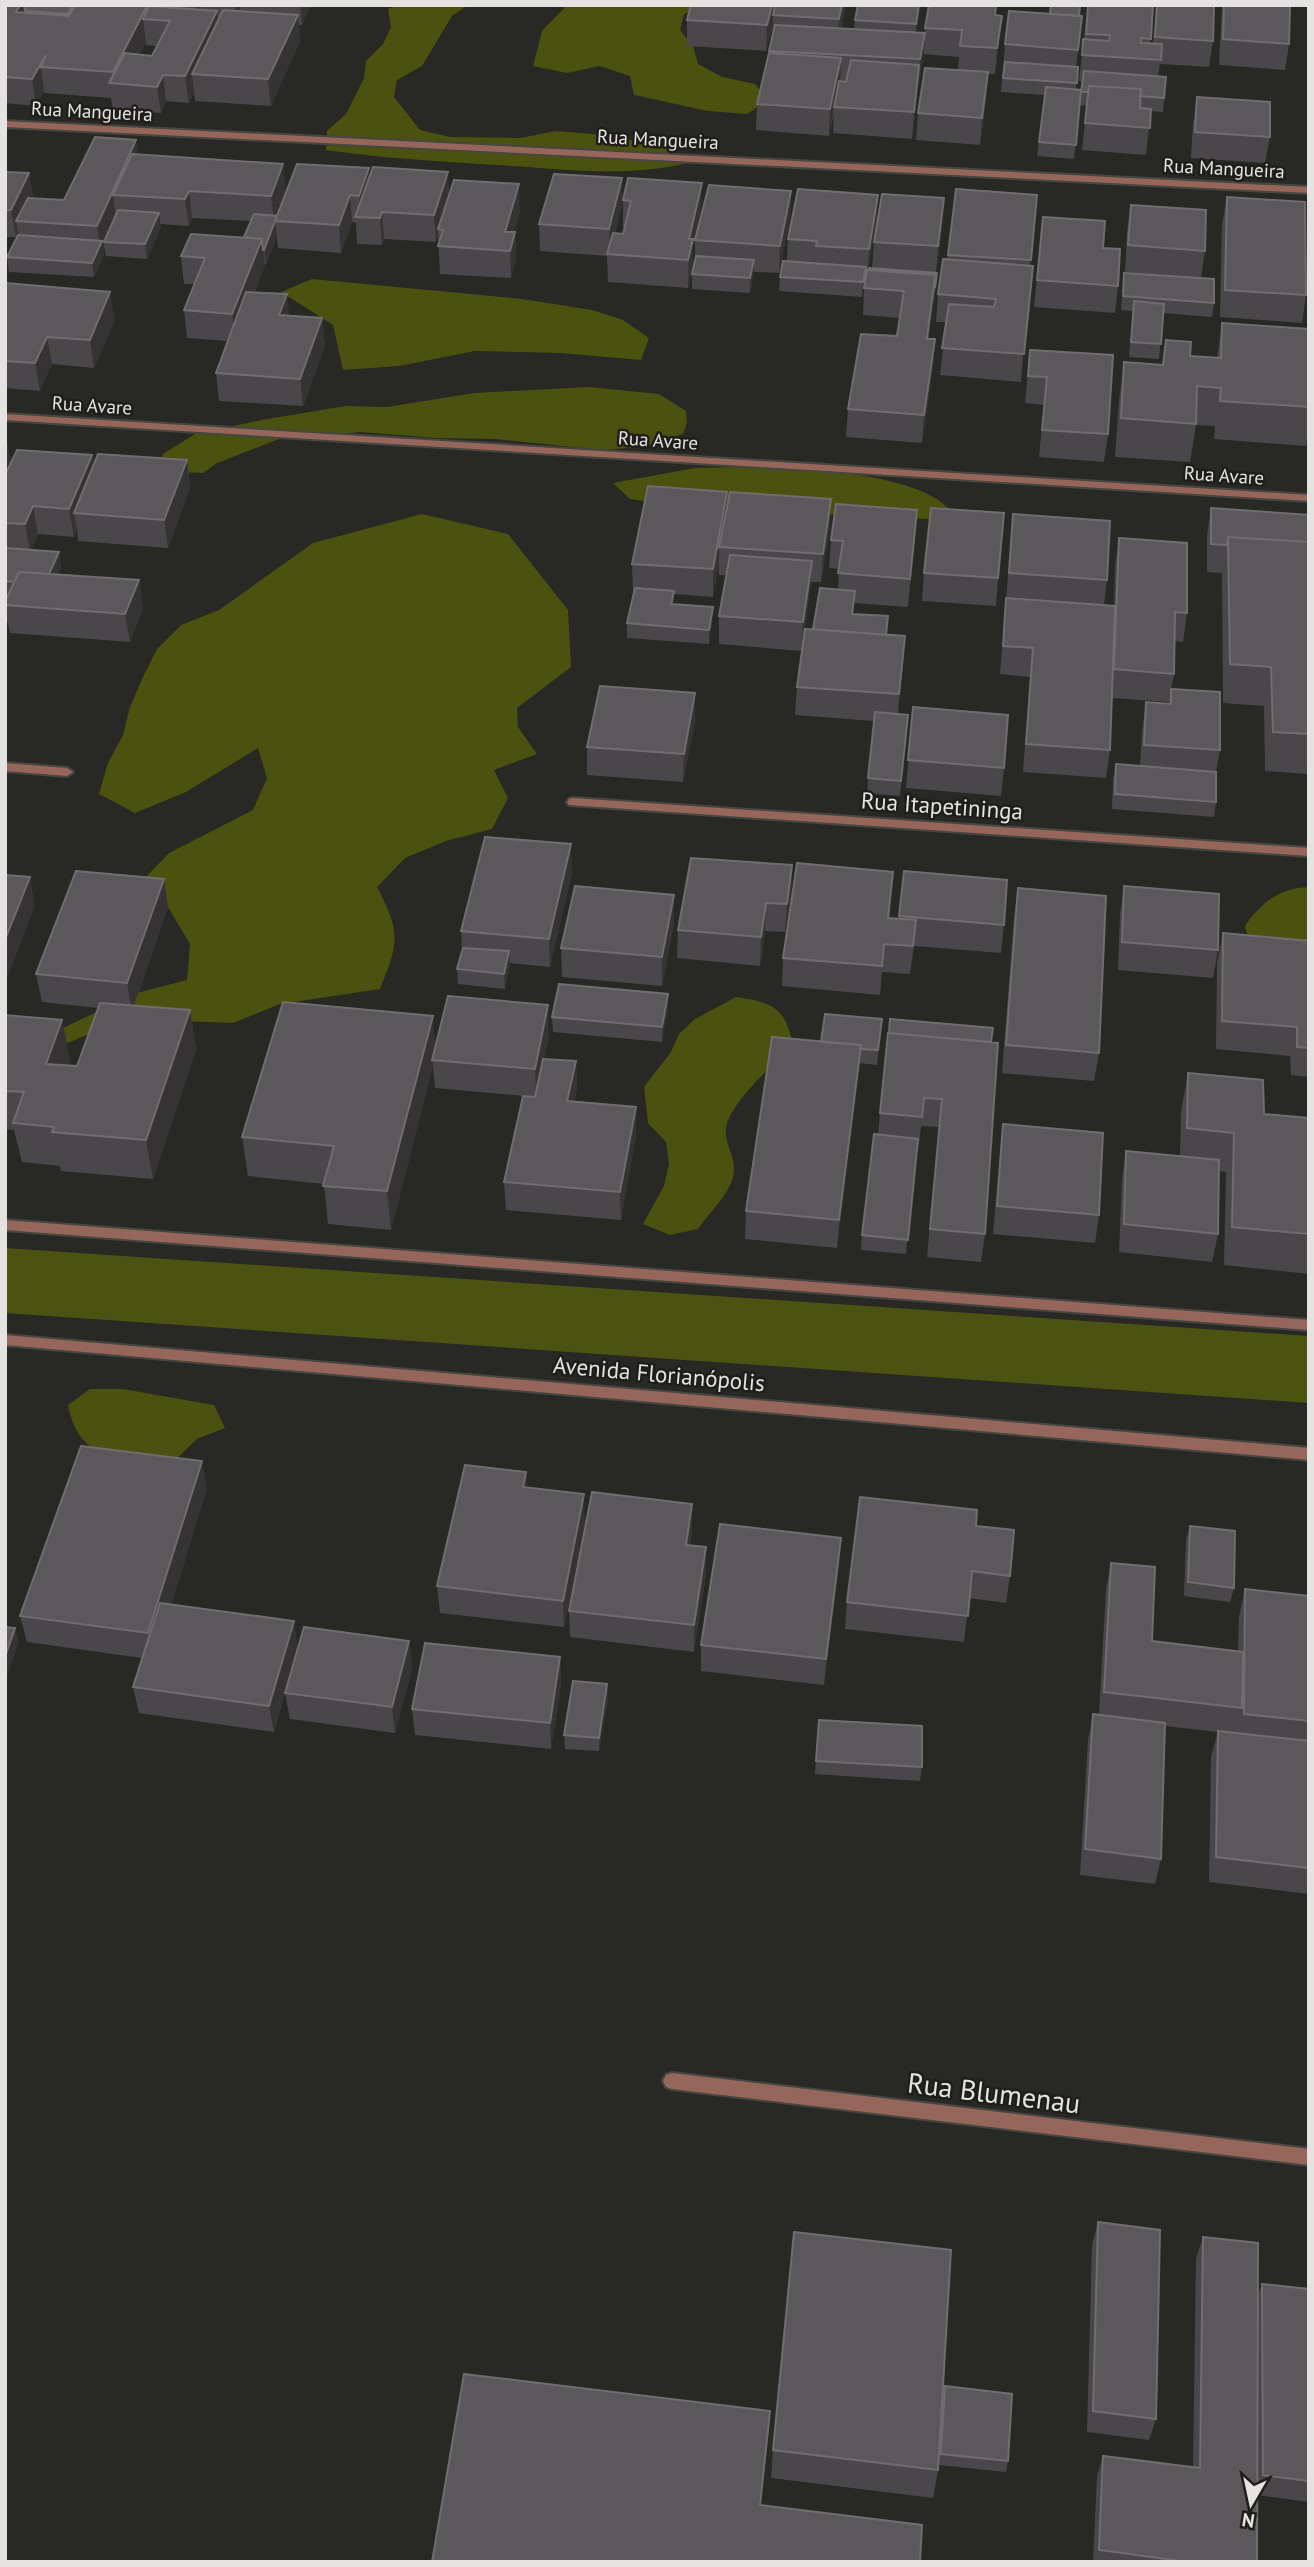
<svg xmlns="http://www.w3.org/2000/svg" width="1314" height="2567" font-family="'PT Sans',sans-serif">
	<rect width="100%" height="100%" fill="#282824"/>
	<path fill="#4c5212" d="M5 1248 1309 1336V1403L5 1313Z"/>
	<path fill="#4b510f" d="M399 5H468L452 16 422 66 397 80 394 97 420 130 450 137 520 138 556 131 592 134 664 145 687 163C630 177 571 170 512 166 450 162 388 159 326 150L327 131 346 114 364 78 366 61 383 44 391 27 388 9Z
		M567 5H706L684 14 680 30 693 46 698 64 722 77 755 84 768 100 747 114 708 111 634 95 630 76 600 66 567 73 533 66 542 31Z
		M312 279 522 299 592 310 623 320 649 338 641 360 560 353 475 351 399 366 343 370 333 325 281 292Z
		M589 387 659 394 686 411 687 423 683 434 643 447 601 450 496 439 436 438 360 432 341 434 297 432 217 463 203 473 178 472 159 466 163 454 195 434 262 420 345 406 387 407 474 393Z
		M695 468C754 466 914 465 952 512L932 519 885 518 658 503 630 499 613 483Z
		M422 514 508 534 568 610 571 667 517 708 518 727 537 754 494 770 508 798 492 829 446 841 405 858 377 887C401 933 399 942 380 989L280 1004 233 1023 181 1021 109 1026 60 1046 50 1034 137 993 187 980 190 944 168 907 142 881 169 853 253 810 267 778 258 748 186 792 135 813 99 794 108 763 123 735 130 707 143 677 157 649 181 625 219 610 313 543Z
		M1309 887V958L1250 944 1245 926C1261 903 1279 888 1309 887Z
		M736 997C773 1002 787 1009 793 1047 773 1064 730 1103 726 1128 724 1142 735 1157 734 1170 734 1190 709 1213 698 1229L670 1235 643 1224 664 1186 669 1164 666 1142 648 1123 644 1087 671 1052 679 1034 695 1019Z
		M90 1389H123L214 1405 225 1428 197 1439 169 1466C121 1459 79 1463 68 1405Z"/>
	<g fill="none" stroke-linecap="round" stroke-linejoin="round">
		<g stroke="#464642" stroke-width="4">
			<path id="minor" d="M5 121 1309 187V193L5 127Z
				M5 414 1309 495V501L5 420Z
				M5 763 67 768 73 772 67 776 5 771Z
				M573 798 1309 848V856L569 805 567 802 569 799Z
				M672 2073 1309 2149V2165L672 2089 666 2087 663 2081 666 2075Z"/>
		</g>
		<g stroke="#464642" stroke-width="4">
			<path id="tertiary" d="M5 1220 1309 1320V1330L5 1230Z
				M5 1335 1309 1448V1460L5 1345Z"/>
		</g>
		<use href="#minor" fill="#96665b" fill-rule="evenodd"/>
		<use href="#tertiary" fill="#96665b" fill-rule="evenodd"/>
	</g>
	<path fill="#4a474a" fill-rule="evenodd" d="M5 5H311L302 25H299L300 41 271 106 195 101 194 92 189 103 166 101 161 113 113 110 111 98 45 93 44 91 36 106 5 103ZM146 42V45L157 46 152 56 139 55Z
		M691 5H846L841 28 854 29 855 20 919 15 916 33H925L923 59 918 85 912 139 833 133 834 113 829 136 756 130 757 104 769 54 772 36 773 25 766 51 687 46V20Z
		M1088 5H1153L1150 44H1153L1156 5H1214L1213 41 1209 67 1160 64 1158 77H1166L1163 112 1151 111 1146 155 1082 150 1087 106 1080 105 1074 159 1037 156 1045 95 1001 92 1005 44 1050 14 1082 16 1076 67H1078L1076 89 1081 90 1082 81H1079Z
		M1222 5H1290L1289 44 1285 70 1219 65Z
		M996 15 999 42 995 74H988L986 99 980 145 916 140 918 113 958 70 959 57 923 54 925 28Z
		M1197 97 1270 137 1265 163 1191 158 1193 123Z
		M138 155 286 191 277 216 370 176 449 193 520 211 514 232H515L516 259 511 278 440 274 438 235 436 242 384 239 382 245 357 244 356 223 352 222 341 253 278 248 277 237 266 264H265L255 292 289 316 322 318 325 346 303 406 219 401 216 373 228 341 187 338 184 310 194 284H184L181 256 244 237 251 221 192 218 189 226 160 224 161 227 147 259 106 256 104 246 103 248 104 255 94 277 9 272 7 257 19 235 18 233 16 237H5V172L29 173 33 198 64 200Z
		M622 178V205L615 234H623L624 227H623V200L701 210 693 246V266L688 288 608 282 607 256 540 251 539 224Z
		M956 189 1037 195 1030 265 1021 382 940 375 946 322H936L938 294 947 259Z
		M791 191 790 218 779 273 754 272 750 293 692 289V274L695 262V240Z
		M878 195 876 222 868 270 872 268 874 242 942 225 936 273H937L936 287 928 339H935L933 367 922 443 846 437 848 409 897 336 900 318 863 315 864 288 866 276H865L862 297 779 291 780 277 787 261 788 239Z
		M1227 197 1306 295 1302 323 1220 317 1222 224Z
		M1131 205 1205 251 1201 278 1125 272 1127 232Z
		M1043 217 1103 248 1118 286 1115 313 1034 307Z
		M1124 273 1214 303 1212 317 1163 313 1159 359 1129 357 1133 311 1121 310Z
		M5 283 115 320 94 368 52 364 40 391 5 388Z
		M1222 323 1309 329V430L1306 446 1214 439 1215 426 1196 425 1190 462 1115 457 1119 401 1124 362 1162 365 1166 340 1190 356 1217 358Z
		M1030 350 1108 434 1104 462 1039 457 1044 405 1025 403Z
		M5 441 11 462 92 455 94 465 187 460 190 488 168 548 78 541 77 530 74 537 38 534 31 550 59 552 61 567 58 574 139 580 143 608 130 642 10 633 5 612V602L8 596 5 595Z
		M727 506 830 527 821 582H811L802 651 719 644V616L727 575H719V562L713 597 674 594 673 604 712 622 709 644 627 638V623L634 592H633L632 564Z
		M1211 508 1309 515 1308 774 1265 771 1264 706 1223 703 1222 573 1207 572V536Z
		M1013 514 1107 580 1104 605 1114 606 1115 566 1119 538 1187 613 1183 642 1174 641V674L1171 689 1220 750 1216 772V802L1214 817 1112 809 1113 779 1116 764 1140 766 1142 731 1146 702 1168 704 1169 702 1112 698 1110 750 1106 778 1023 772 1030 677 1000 674Z
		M915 538 908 607 854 603 853 614 886 635 903 664 898 714 908 715 900 796 867 793 874 721 795 715 797 687 813 629 838 590 839 569 829 568 831 540Z
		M924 573 998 578 996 606 922 601Z
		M913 707 1004 768 1001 796 906 788Z
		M695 721 683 782 587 775V747Z
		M792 865 791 894 785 932 765 931 760 966 677 958 678 930Z
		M904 871 1004 925 1001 953 914 946 910 974 882 972 880 995 782 986 783 958 893 872 889 918 899 919Z
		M572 873 550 967 510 963 505 989 458 984 457 969 462 949 461 931Z
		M164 879 168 907 134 1006 190 1010 196 1050 153 1179 61 1171 60 1166 22 1162 14 1130 5 1129V1015L70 1059 68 1066H77L98 1008 42 1002 36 974Z
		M1124 886 1218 950 1213 978 1118 970 1120 914Z
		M1018 888 1099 1053 1094 1081 1002 1073 1014 917Z
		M674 895V923L662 986 562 977 561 948Z
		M1223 933 1309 941V1077L1291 1075 1290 1056 1216 1049 1217 962Z
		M668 1009 662 1042 553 1032 552 1017Z
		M882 1019 877 1065 859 1063 837 1248 745 1239 746 1211 821 1042Z
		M549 1034 544 1059 576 1061 577 1090 574 1101 636 1107V1135L621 1220 506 1210 504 1182 535 1097 435 1088 433 1066 391 1230 328 1224 324 1184 248 1176 242 1137 435 1049Z
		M991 1042 985 1234 981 1262 927 1257 939 1127 921 1126 919 1145H917L906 1254 861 1250 862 1235 878 1135 880 1113Z
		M1188 1073 1264 1114 1309 1118V1274L1224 1265 1226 1172 1219 1171 1218 1234 1212 1262 1119 1252 1122 1179 1126 1151 1180 1156 1181 1112Z
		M1003 1124 1099 1215 1095 1243 993 1234 1000 1152Z
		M526 1472 527 1487 585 1521 564 1627 440 1613 437 1586Z
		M207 1488 171 1605 298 1647 274 1732 139 1713 133 1687 142 1658 27 1642 20 1616Z
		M692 1504V1530L690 1545 706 1574 694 1652 570 1637 569 1611Z
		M976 1526 1010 1576 1006 1603 969 1598 964 1642 845 1629 847 1602Z
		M1190 1526 1234 1588 1230 1602 1184 1596 1186 1540Z
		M1111 1563 1152 1641 1238 1651 1239 1616 1245 1589 1309 1596V1894L1209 1882 1211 1757 1218 1732 1165 1726 1161 1859 1155 1884 1080 1875 1088 1740 1093 1714 1099 1715 1106 1589Z
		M839 1565 824 1685 701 1671V1645Z
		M409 1641 412 1668 395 1733 290 1719 285 1693Z
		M560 1657 561 1684 551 1749 415 1735 412 1709Z
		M607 1684 608 1698 599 1751 565 1749 564 1735Z
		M819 1720 922 1767 920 1781 815 1774Z
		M1098 2222 1156 2419 1149 2440 1087 2432 1092 2245Z
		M1203 2237 1258 2295 1262 2284 1309 2289V2502L1257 2495V2562H1093L1097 2476 1103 2456 1193 2467 1196 2259Z
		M945 2386 1008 2461 1006 2472 939 2465 933 2498 771 2478 773 2450 943 2397Z"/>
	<path fill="#353334" d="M20 5H24L27 26 16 12Z
		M196 5H201V8L197 16Z
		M234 5H241L236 19Z
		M300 5H311L302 25Z
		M772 5H778L773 15V25L766 51 767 25Z
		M842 5H846L838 45 839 19Z
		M920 5 919 15 915 38 916 24Z
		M147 6 149 19H143L146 42 124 84 115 83 113 72Z
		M217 11 220 37 192 74 194 92 189 103 185 76Z
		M298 15 300 41 271 106 268 79Z
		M1002 16 999 42 995 74 997 48Z
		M925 33 923 59 919 85 920 59Z
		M46 55 41 67 44 91 36 106 32 79Z
		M841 58 840 84 834 107 829 136 830 109Z
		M919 65 918 91 912 139 914 112Z
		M988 72 986 99 980 145 982 118Z
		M163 75 166 101 161 113 157 87Z
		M136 140 140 167 113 195 116 219 104 242V255L94 277 92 263 100 246 97 226Z
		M283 164 286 191 274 223 271 196Z
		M369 168 371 195 361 217 359 196Z
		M448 172 450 199 438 229V235L436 242 434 215Z
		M29 173 34 200 16 221 18 233 16 237 11 210Z
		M622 178V205L610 256 609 229Z
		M702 183 701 210 693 246V266L688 288 689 239Z
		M519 184 520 211 509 251 505 232Z
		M189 191 192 218 189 226 185 199Z
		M791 191 790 218 779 273 780 246Z
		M350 195 352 222 341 253 339 225Z
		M878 195 876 222 867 277 869 249Z
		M944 198 942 225 936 274 938 246Z
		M382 212 384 239 382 245 380 218Z
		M159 213 161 227 147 259 145 244Z
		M275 222 277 237 266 264 264 250Z
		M515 232 516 259 511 278 510 251Z
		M262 239 265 266 236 341 232 314Z
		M754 260V274L750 293V278Z
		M866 267 865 281 862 297 863 282Z
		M935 275 933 302 925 366 927 339Z
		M110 292 115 320 94 368 90 340Z
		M287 294 290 322 279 315Z
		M322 318 325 346 303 406 300 379Z
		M47 337 52 364 40 391 35 363Z
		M935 339 933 367 922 443 924 415Z
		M7 441 13 469 5 485V446Z
		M92 455 97 483 74 513 77 530 74 537 69 509Z
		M187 460 190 488 168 548 164 520Z
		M727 492V520L719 547V562L713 597V569Z
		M831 499 830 527 821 582 823 554Z
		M33 506 38 534 30 552 25 524Z
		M917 510 915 538 908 607 910 579Z
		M59 552 61 567 47 599 45 584Z
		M812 561 810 589 802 651 803 622Z
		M139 580 143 608 130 642 125 614Z
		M713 607 712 622 709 644V630Z
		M5 613 8 625 5 631Z
		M905 636 903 664 897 723 899 694Z
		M695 693V721L683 782 684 754Z
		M571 844 572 873 550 967 549 939Z
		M792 865 791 894 785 932 787 904Z
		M893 872 891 900 885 946 888 918Z
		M30 877 35 906 5 984V940Z
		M164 879 168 907 132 1011 127 983Z
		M674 895V923L662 986V957Z
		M766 903 765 931 760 966 761 937Z
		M509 951 510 966 505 989 504 974Z
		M668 994V1009L662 1042V1027Z
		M548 1005 549 1034 536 1097 535 1069Z
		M190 1010 196 1050 153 1179 146 1140Z
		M433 1016 436 1055 432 1060 433 1066 391 1230 387 1191Z
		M62 1020 70 1059 54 1103 46 1064Z
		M861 1045 859 1073 837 1248 839 1220Z
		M576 1061 577 1090 568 1129 567 1101Z
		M636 1107V1135L621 1220 620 1192Z
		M202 1461 207 1488 154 1659 148 1633Z
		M526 1472 528 1499 523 1487Z
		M584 1494 585 1521 564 1627 563 1601Z
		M692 1504V1530L685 1571 686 1545Z
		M841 1538 839 1565 824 1685 826 1659Z
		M706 1547V1574L694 1652V1625Z
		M294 1621 298 1647 274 1732 269 1706Z
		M15 1628 19 1642 5 1682V1657Z
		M409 1641 412 1668 395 1733 392 1707Z
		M560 1657 561 1684 551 1749 550 1723Z
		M607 1684 608 1698 599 1751V1738Z
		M770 2411 767 2446 758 2539 760 2505Z"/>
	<path fill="#5a585b" stroke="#706d70" stroke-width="2" d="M5 5H20L16 12 69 16 75 5 147 6 113 72 41 67 46 55 32 79 5 77Z
		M24 5H73L68 14 25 11Z
		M691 5H772L767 25 687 20Z
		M775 5H842L839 19 773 15Z
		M858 5H919L916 24 855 20Z
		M929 5H996L995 15 1002 16 997 48 960 46 962 30 925 28Z
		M1051 5H1080L1079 16 1050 14Z
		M1088 5H1153L1151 39 1141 38V43L1162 44 1161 60 1082 55 1083 39 1109 41 1110 35 1086 34Z
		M1157 5H1214L1213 41 1155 37Z
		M1224 5H1290L1289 44 1223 39Z
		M149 6 217 11 185 76 163 75 157 87 109 83 125 53 152 56 170 21 143 19Z
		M223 10 298 15 268 79 192 74Z
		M1009 11 1082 16 1078 50 1005 44Z
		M775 25 925 33 920 59 769 51Z
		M769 53 841 58 830 109 757 104Z
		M851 60 919 65 914 112 834 107 839 81 846 82Z
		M1005 62 1078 67 1077 83 1003 78Z
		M925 68 988 72 982 118 918 113Z
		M1084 71 1166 77 1164 98 1140 96 1141 89 1089 86 1088 92H1081Z
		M1089 86 1141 89 1140 108 1151 109 1150 128 1085 123Z
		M1046 87 1081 90 1076 145 1039 142Z
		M1197 97 1270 102V137L1195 132Z
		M95 137 136 140 97 226 16 221 28 198 64 200Z
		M132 154 283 164 271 196 189 191 185 199 113 195Z
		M297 164 369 168 359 196 350 195 339 225 275 221Z
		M373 167 448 172 434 215 382 212 380 218 355 217Z
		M5 172 29 173 11 210H5Z
		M554 174 622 178 609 229 539 224Z
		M628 178 702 183 689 239H693L688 260 607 254 613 233 623 234 631 201 623 200Z
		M454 180 519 184 505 232H515L510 251 438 246 443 230 438 229Z
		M709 185 791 191 780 246 695 240Z
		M798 189 878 195 869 249 816 246 817 241 788 239Z
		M956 189 1037 195 1031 260 948 255Z
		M882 194 944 198 938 246 874 242Z
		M1227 197 1305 202 1306 295 1225 290Z
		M1131 205 1206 210 1205 251 1128 245Z
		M118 210 159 213 145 244 104 242Z
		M254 214 277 216 264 250H263L262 239 244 237Z
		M1043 217 1105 221 1103 248 1120 249 1118 286 1037 280Z
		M191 234 262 239 232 314 184 310 205 258 181 256Z
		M18 235 102 241 92 263 7 257Z
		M696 256 754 260 750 278 692 274Z
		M943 259 1033 266 1024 354 942 348 949 304 994 307 996 299 938 294Z
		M783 261 866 267 863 282 780 277Z
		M869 268 937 273 935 288V275L869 270Z
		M867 270 935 275 927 339H935L924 415 848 409 861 334 897 336 904 291 864 288Z
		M1124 273 1214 279V303L1123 296Z
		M5 283 110 292 90 340 47 337 35 363 5 361Z
		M246 292 287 294 279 315 322 318 300 379 216 373Z
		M1134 301 1164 304 1161 344 1131 342Z
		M1222 323 1309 329V407L1220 401 1221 388 1197 386 1196 424 1121 418 1124 362 1163 365 1166 340 1191 342 1190 356 1221 358Z
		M1030 350 1113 355 1108 434 1042 430 1047 377 1028 376Z
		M17 450 92 455 69 509 33 506 25 524 5 523V475Z
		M98 454 187 460 164 520 74 513Z
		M648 486 727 492 713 569 632 564Z
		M730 492 831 499 823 554 719 547Z
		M836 504 917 510 910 579 838 573 843 541 831 540Z
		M931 508 1004 513 998 578 924 573Z
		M1211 508 1309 515V542L1228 537 1227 545 1211 544Z
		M1013 514 1110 521 1107 580 1009 573Z
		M1228 537 1309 542V734L1273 732 1271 667 1230 664Z
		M1119 538 1187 543V613L1175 612 1174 674 1114 669Z
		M5 548 59 552 49 574 19 572 14 582 5 581Z
		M730 555 812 561 803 622 719 616Z
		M19 572 139 580 125 614 5 605V602Z
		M635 588 674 591 671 604 713 607 709 630 627 623Z
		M820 588 855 591 852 614 888 616 886 635 813 629Z
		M1006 598 1115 606 1110 750 1026 744 1033 648 1003 646Z
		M805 629 905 636 899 694 797 687Z
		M600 686 695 693 684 754 587 747Z
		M1171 689 1220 692V750L1144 745 1146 702 1171 704Z
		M913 707 1008 715 1004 768 908 760Z
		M875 712 908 715 901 781 868 778Z
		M1116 764 1216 772V802L1115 794Z
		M485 837 571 844 549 939 461 931Z
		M691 858 792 865 787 904 766 903 761 937 678 930Z
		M797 863 893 872 888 918 916 920 913 946 884 944 882 966 783 958Z
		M76 871 164 879 127 983 36 974Z
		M904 871 1007 880 1004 925 899 916Z
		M5 875 30 877 5 940Z
		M575 886 674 895 662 957 561 948Z
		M1124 886 1219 894 1218 950 1122 942Z
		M1018 888 1106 896 1099 1053 1006 1045Z
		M1223 933 1309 941V1048L1297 1047V1027L1222 1021Z
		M463 948 509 951 504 974 457 969Z
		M559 984 668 994 662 1027 552 1017Z
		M448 996 548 1005 535 1069 432 1060Z
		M283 1002 433 1016 387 1191 323 1186 334 1146 242 1137Z
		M100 1003 190 1010 146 1140 52 1132 54 1127 13 1123 24 1092 5 1091V1015L62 1020 46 1064 77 1066Z
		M825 1014 882 1019 878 1050 860 1049 861 1045 821 1042Z
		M890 1019 993 1028 991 1042 889 1033Z
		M888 1033 998 1043 985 1234 930 1229 942 1099 924 1098 922 1117 880 1113Z
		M772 1037 861 1045 839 1220 746 1211Z
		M543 1059 576 1061 567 1101 636 1107 620 1192 504 1182 523 1096 535 1097Z
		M1188 1073 1263 1080 1264 1114 1309 1118V1234L1232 1227 1234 1133 1187 1128Z
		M1003 1124 1103 1133 1099 1215 997 1206Z
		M874 1134 918 1139 908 1240 862 1235Z
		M1126 1151 1219 1160 1218 1234 1124 1224Z
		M81 1446 202 1461 148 1633 20 1616Z
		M465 1465 526 1472 523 1487 584 1494 563 1601 437 1586Z
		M592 1492 692 1504 686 1545 706 1547 694 1625 569 1611Z
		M860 1497 977 1510 976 1526 1014 1530 1010 1576 972 1571 968 1616 847 1602Z
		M720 1524 841 1538 826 1659 701 1645Z
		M1190 1526 1235 1531 1234 1588 1188 1582Z
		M1111 1563 1155 1567 1152 1641 1243 1652 1242 1708 1104 1692Z
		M1245 1589 1309 1596V1721L1244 1714Z
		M160 1603 294 1621 269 1706 133 1687Z
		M5 1627 15 1628 5 1657Z
		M304 1627 409 1641 392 1707 285 1693Z
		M425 1643 560 1657 550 1723 412 1709Z
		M573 1681 607 1684 599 1738 564 1735Z
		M1093 1714 1165 1723 1161 1859 1085 1849Z
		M819 1720 922 1726V1767L816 1761Z
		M1218 1731 1309 1741V1868L1216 1857Z
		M1098 2222 1160 2230 1156 2419 1093 2411Z
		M794 2232 951 2250 938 2470 773 2450Z
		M1203 2237 1258 2243 1257 2562H1188L1099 2550 1103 2456 1200 2468Z
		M1262 2284 1309 2289V2481L1263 2475Z
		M464 2374 770 2411 760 2505 922 2525 920 2562H432Z
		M945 2386 1012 2394 1008 2461 941 2454Z"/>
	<g text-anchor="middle" stroke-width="5" stroke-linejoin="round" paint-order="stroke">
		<g font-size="19" fill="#e4e3e1" stroke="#1f1e1a">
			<text transform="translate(92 111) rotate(3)" y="7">Rua Mangueira</text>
			<text transform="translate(658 139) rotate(3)" y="7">Rua Mangueira</text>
			<text transform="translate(1224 168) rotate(3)" y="7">Rua Mangueira</text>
			<text transform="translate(92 405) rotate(4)" y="7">Rua Avare</text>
			<text transform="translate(658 440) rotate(4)" y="7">Rua Avare</text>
			<text transform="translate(1224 475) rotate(4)" y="7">Rua Avare</text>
		</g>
		<g font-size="23" fill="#e4e3e1" stroke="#1f1e1a">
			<text transform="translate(942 806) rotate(4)" y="8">Rua Itapetininga</text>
			<text transform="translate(659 1374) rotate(5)" y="8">Avenida Florianópolis</text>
		</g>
		<g font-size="28" fill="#e4e3e1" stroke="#1f1e1a">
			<text transform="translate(994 2093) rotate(7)" y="10">Rua Blumenau</text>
		</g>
	</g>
	<rect width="1314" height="2567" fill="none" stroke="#e4e3e1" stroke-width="14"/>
	<g transform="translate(1251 2504) rotate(189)" stroke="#1f1e1a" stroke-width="5" paint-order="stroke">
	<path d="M0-5L12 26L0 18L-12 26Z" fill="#e4e3e1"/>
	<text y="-10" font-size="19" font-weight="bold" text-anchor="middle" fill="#e4e3e1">N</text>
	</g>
</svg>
